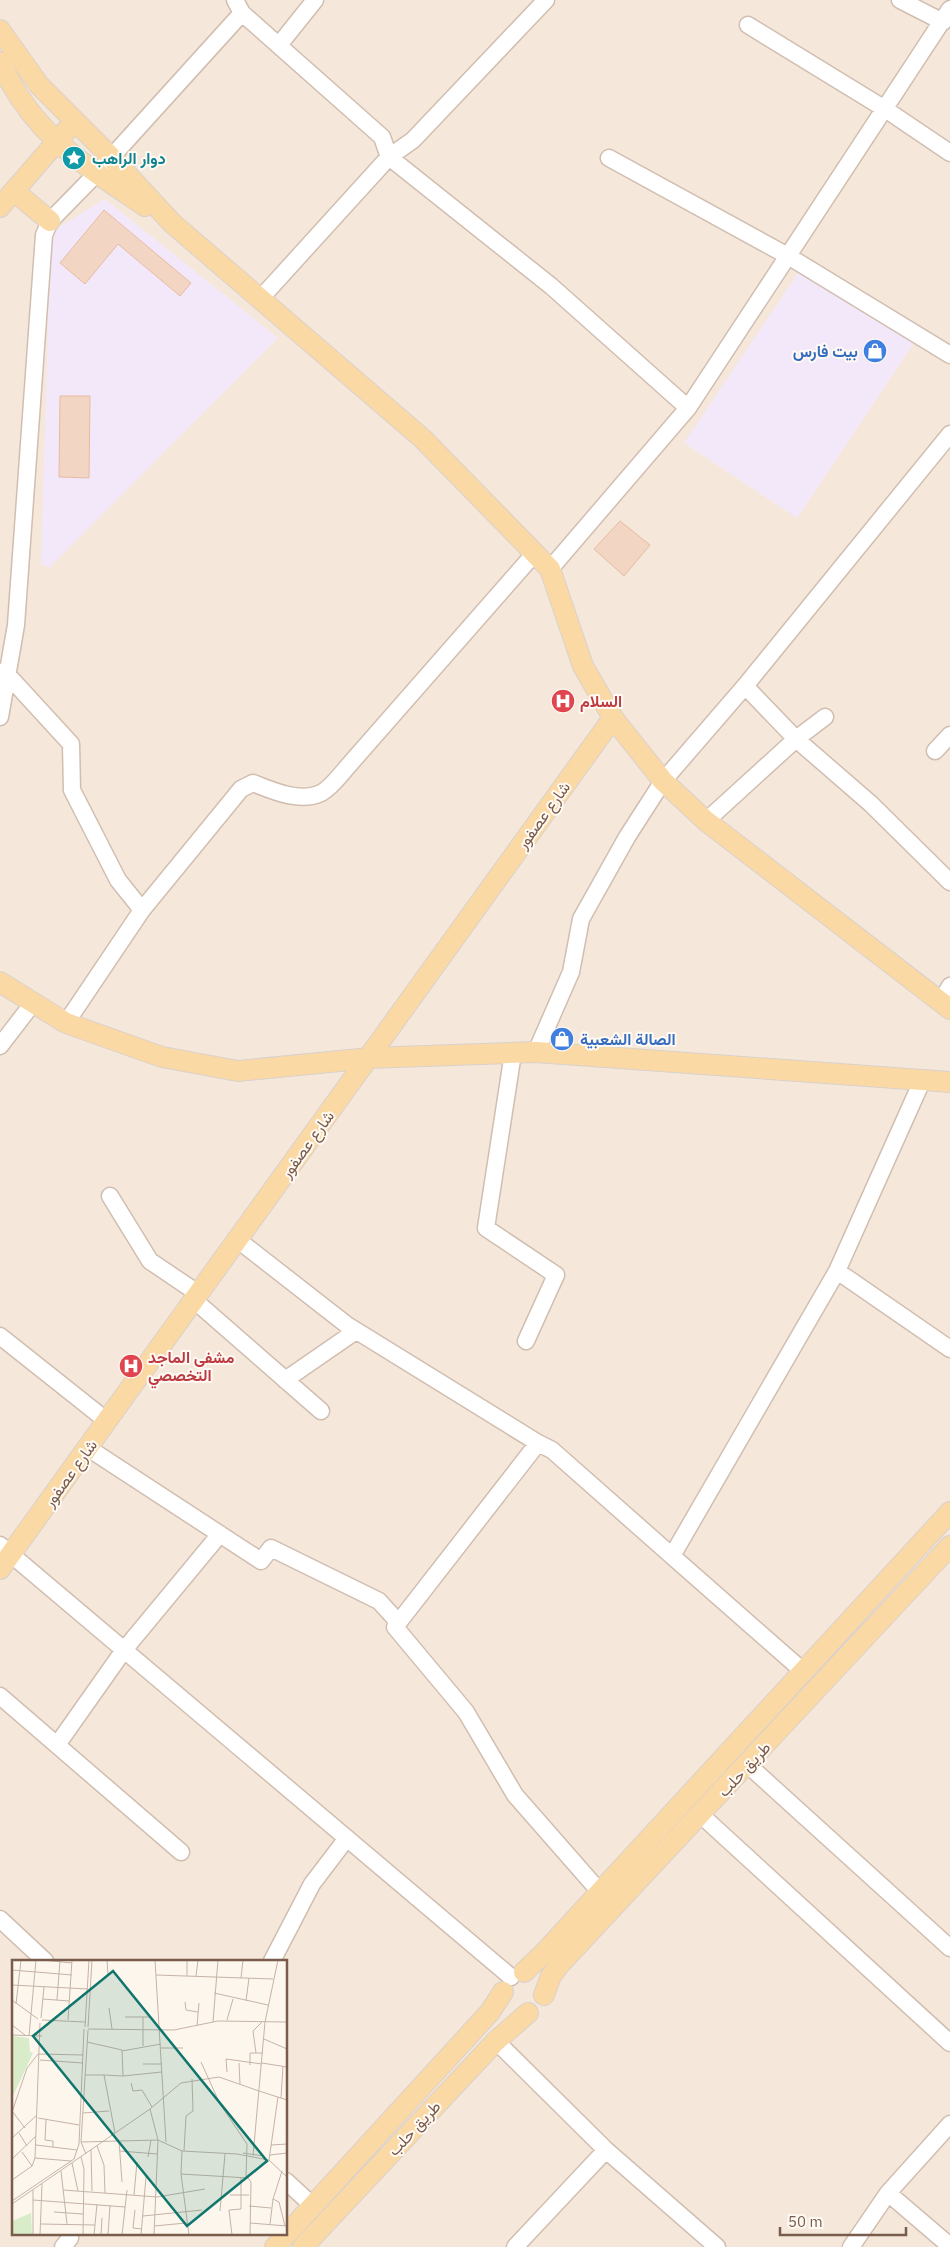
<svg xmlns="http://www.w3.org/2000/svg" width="950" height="2247" font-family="'IBM Plex Sans',Vazirmatn,sans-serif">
	<rect width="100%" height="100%" fill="#fdf6ec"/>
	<path fill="#f5e8da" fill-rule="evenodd" d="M0 0H950V2247H0ZM14 1961H286V2233H14Z"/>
	<path fill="#f3e8fa" d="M105 199 278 338 49 568 41 564 51 232Z
		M798 273 915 341 797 518 684 443Z"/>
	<path fill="#f3d5c3" stroke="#e6bba3" d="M104 210 191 283 180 296 118 244 85 284 60 263Z
		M60 396H90L89 478 59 477Z
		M620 521 650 545 624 576 594 549Z"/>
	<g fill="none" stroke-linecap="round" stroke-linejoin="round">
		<g stroke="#d1beb0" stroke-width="19">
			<path id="minor" d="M235 0 242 13 382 137 389 157 551 286 688 408
				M900 0 943 22
				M748 25 885 109 950 153
				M279 45 315 0
				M609 158 788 256 950 355
				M260 299 389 157 413 140 546 0
				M550 569 688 408 950 9
				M4 671 71 744 72 790 118 880 142 910
				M745 686 796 739 871 804 950 882
				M0 717 16 625 44 235 50 221 97 173 242 13
				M935 751 950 735
				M706 821 796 739 825 717
				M941 1002 950 986
				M66 1023 142 910 241 789 253 783C273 791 300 803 321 793 331 788 342 773 349 765L534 554
				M0 1046 33 1003
				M536 1052 571 972 581 919 627 837 663 781 745 686 950 434
				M513 1053 486 1228 556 1275 526 1341
				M110 1196 150 1261 199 1294
				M238 1240 347 1325 538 1443
				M837 1271 950 1349
				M194 1300 321 1411
				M0 1336 107 1421
				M285 1380 356 1331
				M88 1448 261 1561 271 1548 379 1601 398 1622
				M0 1545 511 1977
				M804 1672 672 1556 837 1271 922 1081
				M0 1696 181 1852
				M57 1745 124 1650 220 1534
				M747 1764 950 1948
				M701 1815 950 2043
				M600 1892 515 1795 466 1712 395 1627 538 1443 552 1450 672 1556
				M0 1919 45 1961
				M272 1961 312 1884 347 1838
				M496 2041 606 2150 717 2247
				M286 2181 313 2206
				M888 2193 950 2246
				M63 2247 70 2238
				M515 2247 606 2150
				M851 2247 888 2193 950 2124"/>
		</g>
		<g stroke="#dad1cd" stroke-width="22">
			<path id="major" d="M0 30 39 85 111 157 172 223 423 439 550 569 583 666 613 718 663 781 706 821 950 1009
				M0 62C33 134 81 163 145 206
				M15 192 50 221
				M0 207 66 131
				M0 982 66 1023 162 1057 238 1071 370 1058 536 1052 950 1082
				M0 1569 613 718
				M524 1972 543 1954 950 1512
				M544 1995 551 1976 560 1964 950 1546
				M275 2247 490 2012 503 1992
				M303 2247 496 2041 528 2013"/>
		</g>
		<use href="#minor" stroke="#fff" stroke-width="16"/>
		<use href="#major" stroke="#fbd9a5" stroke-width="20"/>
	</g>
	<defs>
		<g id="sight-disc" transform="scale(1.25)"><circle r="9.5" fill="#0f9aa8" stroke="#fffaf3"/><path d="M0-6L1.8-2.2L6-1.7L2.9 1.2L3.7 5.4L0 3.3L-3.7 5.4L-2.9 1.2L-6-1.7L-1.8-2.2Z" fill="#fff"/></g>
		<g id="shop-disc" transform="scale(1.25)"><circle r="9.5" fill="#3f7fe0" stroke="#fffaf3"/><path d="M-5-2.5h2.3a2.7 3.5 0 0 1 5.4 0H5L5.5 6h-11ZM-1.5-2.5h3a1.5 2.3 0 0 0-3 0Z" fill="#fff"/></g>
		<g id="hospital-disc" transform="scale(1.25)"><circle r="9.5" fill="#e0444e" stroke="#fffaf3"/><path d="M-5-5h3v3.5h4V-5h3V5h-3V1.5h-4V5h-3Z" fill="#fff"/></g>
	</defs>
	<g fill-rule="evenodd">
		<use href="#sight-disc" x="74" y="158"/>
		<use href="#shop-disc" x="875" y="351"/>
		<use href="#hospital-disc" x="563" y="701"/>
		<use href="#shop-disc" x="562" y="1039"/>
		<use href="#hospital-disc" x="131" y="1366"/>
	</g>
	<g text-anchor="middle" stroke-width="4" stroke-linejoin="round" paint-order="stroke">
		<g font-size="16" font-weight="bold" fill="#0d838f" stroke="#fffaf3" text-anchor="start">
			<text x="92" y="164">دوار الراهب</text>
		</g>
		<g font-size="16" font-weight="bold" fill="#366cbe" stroke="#fffaf3" text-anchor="end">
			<text x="858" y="357">بيت فارس</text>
			<text x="580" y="1045" text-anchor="start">الصالة الشعبية</text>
		</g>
		<g font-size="16" font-weight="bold" fill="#be3a42" stroke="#fffaf3" text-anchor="start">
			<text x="580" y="707">السلام</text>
			<text x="148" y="1363">مشفى الماجد<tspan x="148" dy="18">التخصصي</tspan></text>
		</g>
		<g font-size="16" fill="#7a5c4d" stroke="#fffaf3">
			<text transform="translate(543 815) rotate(-54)" y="6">شارع عصفور</text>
			<text transform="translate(307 1144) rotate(-54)" y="6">شارع عصفور</text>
			<text transform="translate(70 1473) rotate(-54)" y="6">شارع عصفور</text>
			<text transform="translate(744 1769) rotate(-47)" y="6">طريق حلب</text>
			<text transform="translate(414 2128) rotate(-47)" y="6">طريق حلب</text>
		</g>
	</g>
	<g transform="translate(12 1960)">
		<rect width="275" height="275" fill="#fdf6ec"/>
		<path d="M0 76 17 78 18 92 21 93 1 136ZM19 253 20 275H0V261Z" fill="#d8ecc9"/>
		<path fill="none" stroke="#c5b3a7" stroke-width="1" d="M31 0 60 3M95 0 96 16M143 0 154 182M175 0V16M0 10 60 15M144 15 261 19M184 16 186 0M229 18 231 0M0 25 76 29M202 33 256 45M31 39 57 41M0 40 26 59M45 40 48 0M234 41 237 18M173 42 174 50 186 52M4 44 9 0M97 48 100 69M113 57H139M131 57V86M29 58 32 27M30 60 73 62M56 60 60 0M215 60 221 39M201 62 206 0M0 65 13 75M185 66 187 43M73 67 77 0M76 67 80 0M76 69 162 70 206 61 275 62M0 75 30 76M17 76 24 0M252 79 275 89M75 82 110 90 111 116 92 115M149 88H171M110 91 149 84M244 93 241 71 250 62M28 100 71 103M189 102 208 144 235 184 234 217M227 103 228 124M250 103 275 107M131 104H150M238 105V93H251M215 112 214 99 250 104M73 115H92L103 173M111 116 150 112M119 123 121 131 130 130 140 147M247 131 275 140M269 138 271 106M138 149 146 180 142 275M0 151 13 168M0 152 15 108 26 94 71 95M71 153 97 151M26 158 67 165M34 160 33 180 41 181V187M7 173 15 186M0 178 25 155M107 181 110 222M69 182 146 180 170 191 225 194 257 200M24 185 65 190M259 185 275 184M85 186 92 205 93 233M79 190 80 231M108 191 145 194M170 191 169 214 177 275M172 191 174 156 181 151 180 119M10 192 20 206M231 193 252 196M74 194 69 182 76 70M258 195 275 193M241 196 253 62 266 0M69 197 72 209 71 275M136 197 139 180M23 198 59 201M0 199 24 176M257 200 266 137M257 200 275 217M60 203 66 231M49 211 55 264M169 214 236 218 239 222 238 275M0 220 20 206 23 198 28 63M51 230 145 237 193 229M122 235 125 202M218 235H237M261 239 267 242 273 266M21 240 113 247M0 241 62 199 67 184 72 69M0 244 138 149 169 123 207 117 247 131M237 246 259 248M123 250 121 268 130 269M208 251 213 194M42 252 71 254M131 256 190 250M238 263 275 266M29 264 83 265M258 264 261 239 270 211M142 266 174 263M21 275V230M28 275 30 224M82 275 85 244M89 275 90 258M96 275 98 245M110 275 115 230M129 275 134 217M220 275 217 250 229 249V217"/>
		<path fill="#0f766e" fill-opacity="0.15" stroke="#0f766e" stroke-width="2.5" d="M101 11 255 201 175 266 21 76Z"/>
		<rect width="275" height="275" fill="none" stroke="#7a5c4d" stroke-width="2.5"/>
	</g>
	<path d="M780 2227v8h126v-8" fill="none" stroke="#7a5c4d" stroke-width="2.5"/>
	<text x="788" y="2227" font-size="15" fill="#7a5c4d" stroke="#fffaf3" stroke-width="4" paint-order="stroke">50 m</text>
</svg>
